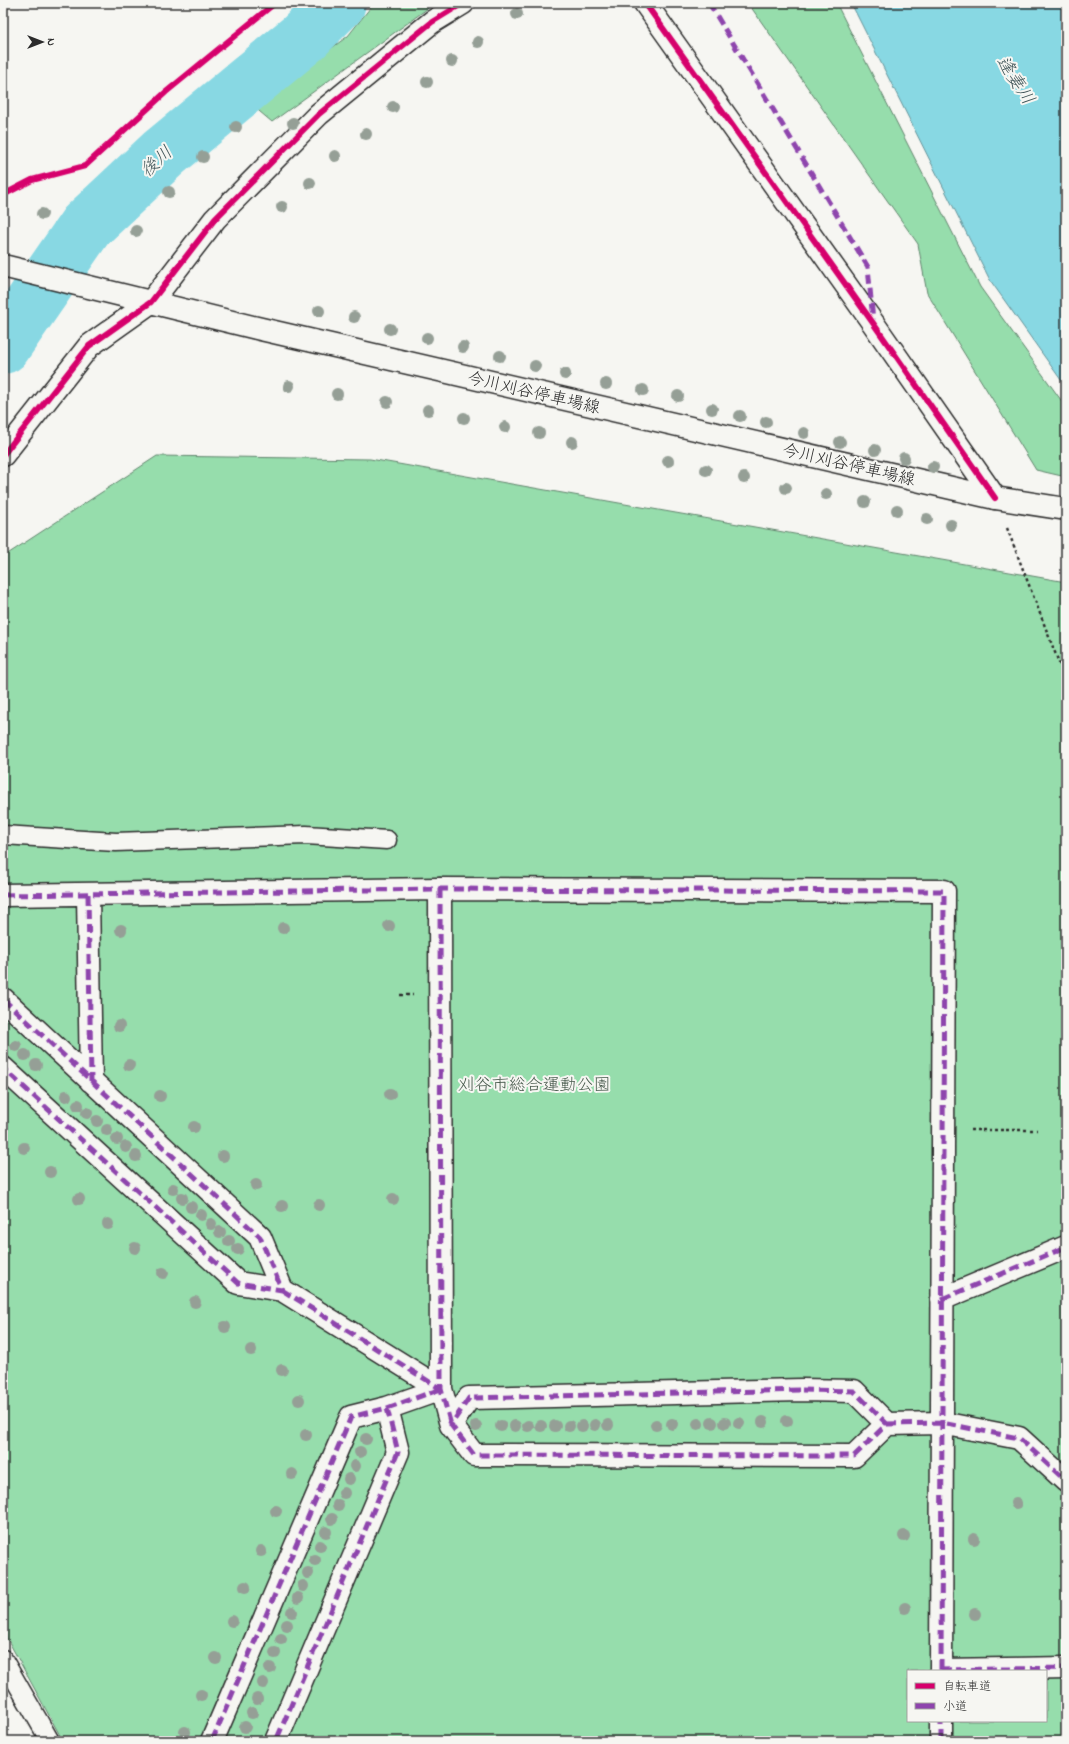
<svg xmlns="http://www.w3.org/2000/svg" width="1069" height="1744" font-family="'Indie Flower','Klee One',sans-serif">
	<rect width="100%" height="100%" fill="#f6f6f2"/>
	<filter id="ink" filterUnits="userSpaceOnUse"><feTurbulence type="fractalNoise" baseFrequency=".025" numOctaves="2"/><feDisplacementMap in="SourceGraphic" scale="8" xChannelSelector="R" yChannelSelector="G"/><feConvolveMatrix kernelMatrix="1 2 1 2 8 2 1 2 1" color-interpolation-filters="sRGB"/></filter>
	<g filter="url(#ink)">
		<path fill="#96ddac" stroke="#60846c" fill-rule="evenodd" d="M374 3H435L272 122 253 106 348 36Z
			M748 3H836L980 287 1066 407V477L1036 470 927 293 918 244Z
			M157 456 370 459 1066 582V1741H63L3 1631V557ZM908 1671H1046V1721H908Z"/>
		<path fill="#88d8e3" stroke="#639399" d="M851 3H1066V387L990 280Z"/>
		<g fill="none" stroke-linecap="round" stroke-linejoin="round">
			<path stroke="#88d8e3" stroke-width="56" d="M3 346 86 226 164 153 303 38 338 3"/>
			<g stroke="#2b2b2b" stroke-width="21">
				<path id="service" d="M3 835 116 842 306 835 387 840
					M3 1659 50 1741"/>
			</g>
			<g stroke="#2b2b2b" stroke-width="25">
				<path id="pedestrian" d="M440 889 441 1389 451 1425
					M88 894 91 1081
					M3 895 440 889 944 891 941 1671
					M3 999 260 1237 282 1290 238 1283 3 1068
					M282 1290 441 1389
					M942 1299 1066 1247
					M802 1390 854 1391 887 1424 854 1456 474 1455 451 1425 469 1398Z
					M387 1408 441 1389
					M887 1424 942 1423 1019 1438 1066 1481
					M941 1670 1066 1668
					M212 1741 351 1417 387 1408 398 1452 276 1741
					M941 1741V1721"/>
			</g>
			<g stroke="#2b2b2b" stroke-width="25">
				<path id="minor" d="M645 3 873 323 995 498"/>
			</g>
			<g stroke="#2b2b2b" stroke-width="25">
				<path id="tertiary" d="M3 455 89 346 151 302 215 219 319 114 432 22 463 3"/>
			</g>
			<g stroke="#2b2b2b" stroke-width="25">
				<path id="secondary" d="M3 266 261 329 995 498 1066 509"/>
			</g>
			<path stroke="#2b2b2b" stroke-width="2.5" stroke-dasharray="3 3" stroke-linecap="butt" d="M1007 528 1066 681
				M400 995H413
				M970 1130H1037"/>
			<use href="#service" stroke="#f6f6f2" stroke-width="18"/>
			<use href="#pedestrian" stroke="#f6f6f2" stroke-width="22"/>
			<use href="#minor" stroke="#f6f6f2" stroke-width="22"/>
			<use href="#tertiary" stroke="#f6f6f2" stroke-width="22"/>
			<use href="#secondary" stroke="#f6f6f2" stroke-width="22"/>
			<path stroke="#8e44ad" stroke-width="5" stroke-dasharray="10 5" stroke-linecap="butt" d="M709 3 868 267 873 321
				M440 889 441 1389 451 1425
				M88 894 91 1081
				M3 895 440 889 944 891 941 1671
				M3 999 260 1237 282 1290 238 1283 3 1068
				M282 1290 441 1389
				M942 1299 1066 1247
				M802 1390 854 1391 887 1424 854 1456 474 1455 451 1425 469 1398Z
				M387 1408 441 1389
				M887 1424 942 1423 1019 1438 1066 1481
				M941 1670 1066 1668
				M212 1741 351 1417 387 1408 398 1452 276 1741
				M941 1741V1721"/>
			<g stroke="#f6f6f2" stroke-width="8">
				<path id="cycleway" d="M645 3 873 323 995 498
					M3 195 32 180 85 166 166 92 275 3
					M3 455 89 346 151 302 215 219 319 114 432 22 463 3"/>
			</g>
			<use href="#cycleway" stroke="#d6006c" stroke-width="6"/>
		</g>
		<g fill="#959f96">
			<circle cx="517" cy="14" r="6"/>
			<circle cx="478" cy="42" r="6"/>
			<circle cx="452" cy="61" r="6"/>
			<circle cx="427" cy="82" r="6"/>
			<circle cx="393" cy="107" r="6"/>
			<circle cx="293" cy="123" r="6"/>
			<circle cx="236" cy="127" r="6"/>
			<circle cx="366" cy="134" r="6"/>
			<circle cx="335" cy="156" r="6"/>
			<circle cx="203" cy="157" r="6"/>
			<circle cx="310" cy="183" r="6"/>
			<circle cx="169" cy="192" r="6"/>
			<circle cx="282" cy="207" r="6"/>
			<circle cx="42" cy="214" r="6"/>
			<circle cx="136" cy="231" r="6"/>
			<circle cx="319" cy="311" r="6"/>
			<circle cx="354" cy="317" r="6"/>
			<circle cx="390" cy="329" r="6"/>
			<circle cx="427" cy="338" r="6"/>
			<circle cx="463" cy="347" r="6"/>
			<circle cx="500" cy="356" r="6"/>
			<circle cx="535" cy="366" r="6"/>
			<circle cx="565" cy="374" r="6"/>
			<circle cx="606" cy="384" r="6"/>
			<circle cx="289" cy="386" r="6"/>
			<circle cx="643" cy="390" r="6"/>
			<circle cx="337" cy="394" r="6"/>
			<circle cx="678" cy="396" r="6"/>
			<circle cx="387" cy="402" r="6"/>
			<circle cx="712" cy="409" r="6"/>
			<circle cx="428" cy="410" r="6"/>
			<circle cx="740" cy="416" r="6"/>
			<circle cx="464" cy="418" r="6"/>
			<circle cx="766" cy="422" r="6"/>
			<circle cx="505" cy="427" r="6"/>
			<circle cx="539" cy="433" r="6"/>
			<circle cx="804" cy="433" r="6"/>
			<circle cx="572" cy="442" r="6"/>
			<circle cx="840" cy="442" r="6"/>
			<circle cx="875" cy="450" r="6"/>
			<circle cx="904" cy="458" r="6"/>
			<circle cx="668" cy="461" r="6"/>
			<circle cx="933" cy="467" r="6"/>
			<circle cx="706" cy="470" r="6"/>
			<circle cx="744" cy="478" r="6"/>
			<circle cx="786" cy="488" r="6"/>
			<circle cx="826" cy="494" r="6"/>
			<circle cx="865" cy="502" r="6"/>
			<circle cx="897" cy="510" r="6"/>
			<circle cx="927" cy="519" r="6"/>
			<circle cx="951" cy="525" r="6"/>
			<circle cx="389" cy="926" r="6"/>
			<circle cx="283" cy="928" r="6"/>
			<circle cx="121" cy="930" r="6"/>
			<circle cx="119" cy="1026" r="6"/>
			<circle cx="16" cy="1046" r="6"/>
			<circle cx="25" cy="1055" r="6"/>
			<circle cx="36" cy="1065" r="6"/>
			<circle cx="129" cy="1065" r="6"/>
			<circle cx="390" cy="1094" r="6"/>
			<circle cx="66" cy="1096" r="6"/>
			<circle cx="160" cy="1096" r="6"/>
			<circle cx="78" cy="1105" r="6"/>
			<circle cx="87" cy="1113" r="6"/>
			<circle cx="97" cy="1121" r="6"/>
			<circle cx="194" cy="1127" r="6"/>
			<circle cx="107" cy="1130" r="6"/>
			<circle cx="117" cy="1139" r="6"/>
			<circle cx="126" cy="1147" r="6"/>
			<circle cx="24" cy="1148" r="6"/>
			<circle cx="136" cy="1156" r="6"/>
			<circle cx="223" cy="1156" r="6"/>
			<circle cx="50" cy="1172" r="6"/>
			<circle cx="256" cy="1185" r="6"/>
			<circle cx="173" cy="1189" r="6"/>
			<circle cx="182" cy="1198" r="6"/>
			<circle cx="79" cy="1199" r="6"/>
			<circle cx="393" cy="1199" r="6"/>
			<circle cx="319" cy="1205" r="6"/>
			<circle cx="282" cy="1206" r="6"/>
			<circle cx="191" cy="1207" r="6"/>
			<circle cx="201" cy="1215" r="6"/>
			<circle cx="108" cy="1224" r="6"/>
			<circle cx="211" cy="1224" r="6"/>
			<circle cx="220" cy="1232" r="6"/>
			<circle cx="229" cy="1241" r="6"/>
			<circle cx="135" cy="1248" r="6"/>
			<circle cx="238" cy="1249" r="6"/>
			<circle cx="163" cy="1273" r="6"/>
			<circle cx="195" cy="1302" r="6"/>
			<circle cx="225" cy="1327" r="6"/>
			<circle cx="251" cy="1350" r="6"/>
			<circle cx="282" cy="1370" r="6"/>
			<circle cx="299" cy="1400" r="6"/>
			<circle cx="787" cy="1421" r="6"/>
			<circle cx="763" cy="1422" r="6"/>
			<circle cx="712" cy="1423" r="6"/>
			<circle cx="725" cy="1423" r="6"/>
			<circle cx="739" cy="1423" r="6"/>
			<circle cx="672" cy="1424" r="6"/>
			<circle cx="698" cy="1424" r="6"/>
			<circle cx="595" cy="1425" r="6"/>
			<circle cx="608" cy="1425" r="6"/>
			<circle cx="656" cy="1425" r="6"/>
			<circle cx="476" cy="1426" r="6"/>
			<circle cx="501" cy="1426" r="6"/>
			<circle cx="515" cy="1426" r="6"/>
			<circle cx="528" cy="1426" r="6"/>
			<circle cx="541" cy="1426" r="6"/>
			<circle cx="555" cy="1426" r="6"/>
			<circle cx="569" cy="1426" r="6"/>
			<circle cx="582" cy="1426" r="6"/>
			<circle cx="306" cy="1435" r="6"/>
			<circle cx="366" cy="1439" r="6"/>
			<circle cx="360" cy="1452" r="6"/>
			<circle cx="355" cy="1466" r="6"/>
			<circle cx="292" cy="1474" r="6"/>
			<circle cx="349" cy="1479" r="6"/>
			<circle cx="344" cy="1493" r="6"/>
			<circle cx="1016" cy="1503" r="6"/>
			<circle cx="338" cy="1505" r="6"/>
			<circle cx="276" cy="1511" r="6"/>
			<circle cx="332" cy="1519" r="6"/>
			<circle cx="326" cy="1532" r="6"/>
			<circle cx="904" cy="1536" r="6"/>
			<circle cx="974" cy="1539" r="6"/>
			<circle cx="320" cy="1546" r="6"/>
			<circle cx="261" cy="1551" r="6"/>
			<circle cx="315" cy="1560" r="6"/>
			<circle cx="308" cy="1573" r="6"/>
			<circle cx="303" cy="1586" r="6"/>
			<circle cx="245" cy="1587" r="6"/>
			<circle cx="298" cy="1598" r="6"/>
			<circle cx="905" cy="1608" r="6"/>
			<circle cx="292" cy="1612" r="6"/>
			<circle cx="975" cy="1614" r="6"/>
			<circle cx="232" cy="1621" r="6"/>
			<circle cx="287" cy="1625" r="6"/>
			<circle cx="281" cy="1639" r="6"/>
			<circle cx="275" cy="1653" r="6"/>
			<circle cx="216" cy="1658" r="6"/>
			<circle cx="270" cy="1668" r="6"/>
			<circle cx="263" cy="1683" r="6"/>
			<circle cx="201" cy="1695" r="6"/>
			<circle cx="257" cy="1699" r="6"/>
			<circle cx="252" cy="1713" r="6"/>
			<circle cx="245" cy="1727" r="6"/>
			<circle cx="185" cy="1732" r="6"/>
		</g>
	</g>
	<g text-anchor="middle" stroke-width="4" stroke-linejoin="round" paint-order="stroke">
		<g font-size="17" fill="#2b2b2b" stroke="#f6f6f2">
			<text transform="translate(534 392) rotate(13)" y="6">今川刈谷停車場線</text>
			<text transform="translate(849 464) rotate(13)" y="6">今川刈谷停車場線</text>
		</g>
		<g font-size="17" fill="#46584b" stroke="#f6f6f2">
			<text x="534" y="1090">刈谷市総合運動公園</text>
		</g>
		<g font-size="18" font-style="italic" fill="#425659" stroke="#f6f6f2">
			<text transform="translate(1016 80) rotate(57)" y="6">逢妻川</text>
			<text transform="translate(156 161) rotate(-42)" y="6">後川</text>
		</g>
	</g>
	<rect width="1069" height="1744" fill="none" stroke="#f6f6f2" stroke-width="16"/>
	<rect x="8" y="8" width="1053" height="1728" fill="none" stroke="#2b2b2b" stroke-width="1.5" filter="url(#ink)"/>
	<rect x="907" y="1670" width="140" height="52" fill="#f6f6f2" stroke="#a5a5a2"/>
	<rect x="915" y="1683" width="20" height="6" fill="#d6006c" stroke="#a5a5a2"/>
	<text x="943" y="1690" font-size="12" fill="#2b2b2b">自転車道</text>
	<rect x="915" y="1703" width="20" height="6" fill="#8e44ad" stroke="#a5a5a2"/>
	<text x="943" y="1710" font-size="12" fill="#2b2b2b">小道</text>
	<g transform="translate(42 42) rotate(90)" stroke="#f6f6f2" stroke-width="3" paint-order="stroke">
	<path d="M0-3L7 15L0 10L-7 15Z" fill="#2b2b2b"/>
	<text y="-6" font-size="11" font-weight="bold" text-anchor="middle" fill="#2b2b2b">N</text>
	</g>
</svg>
